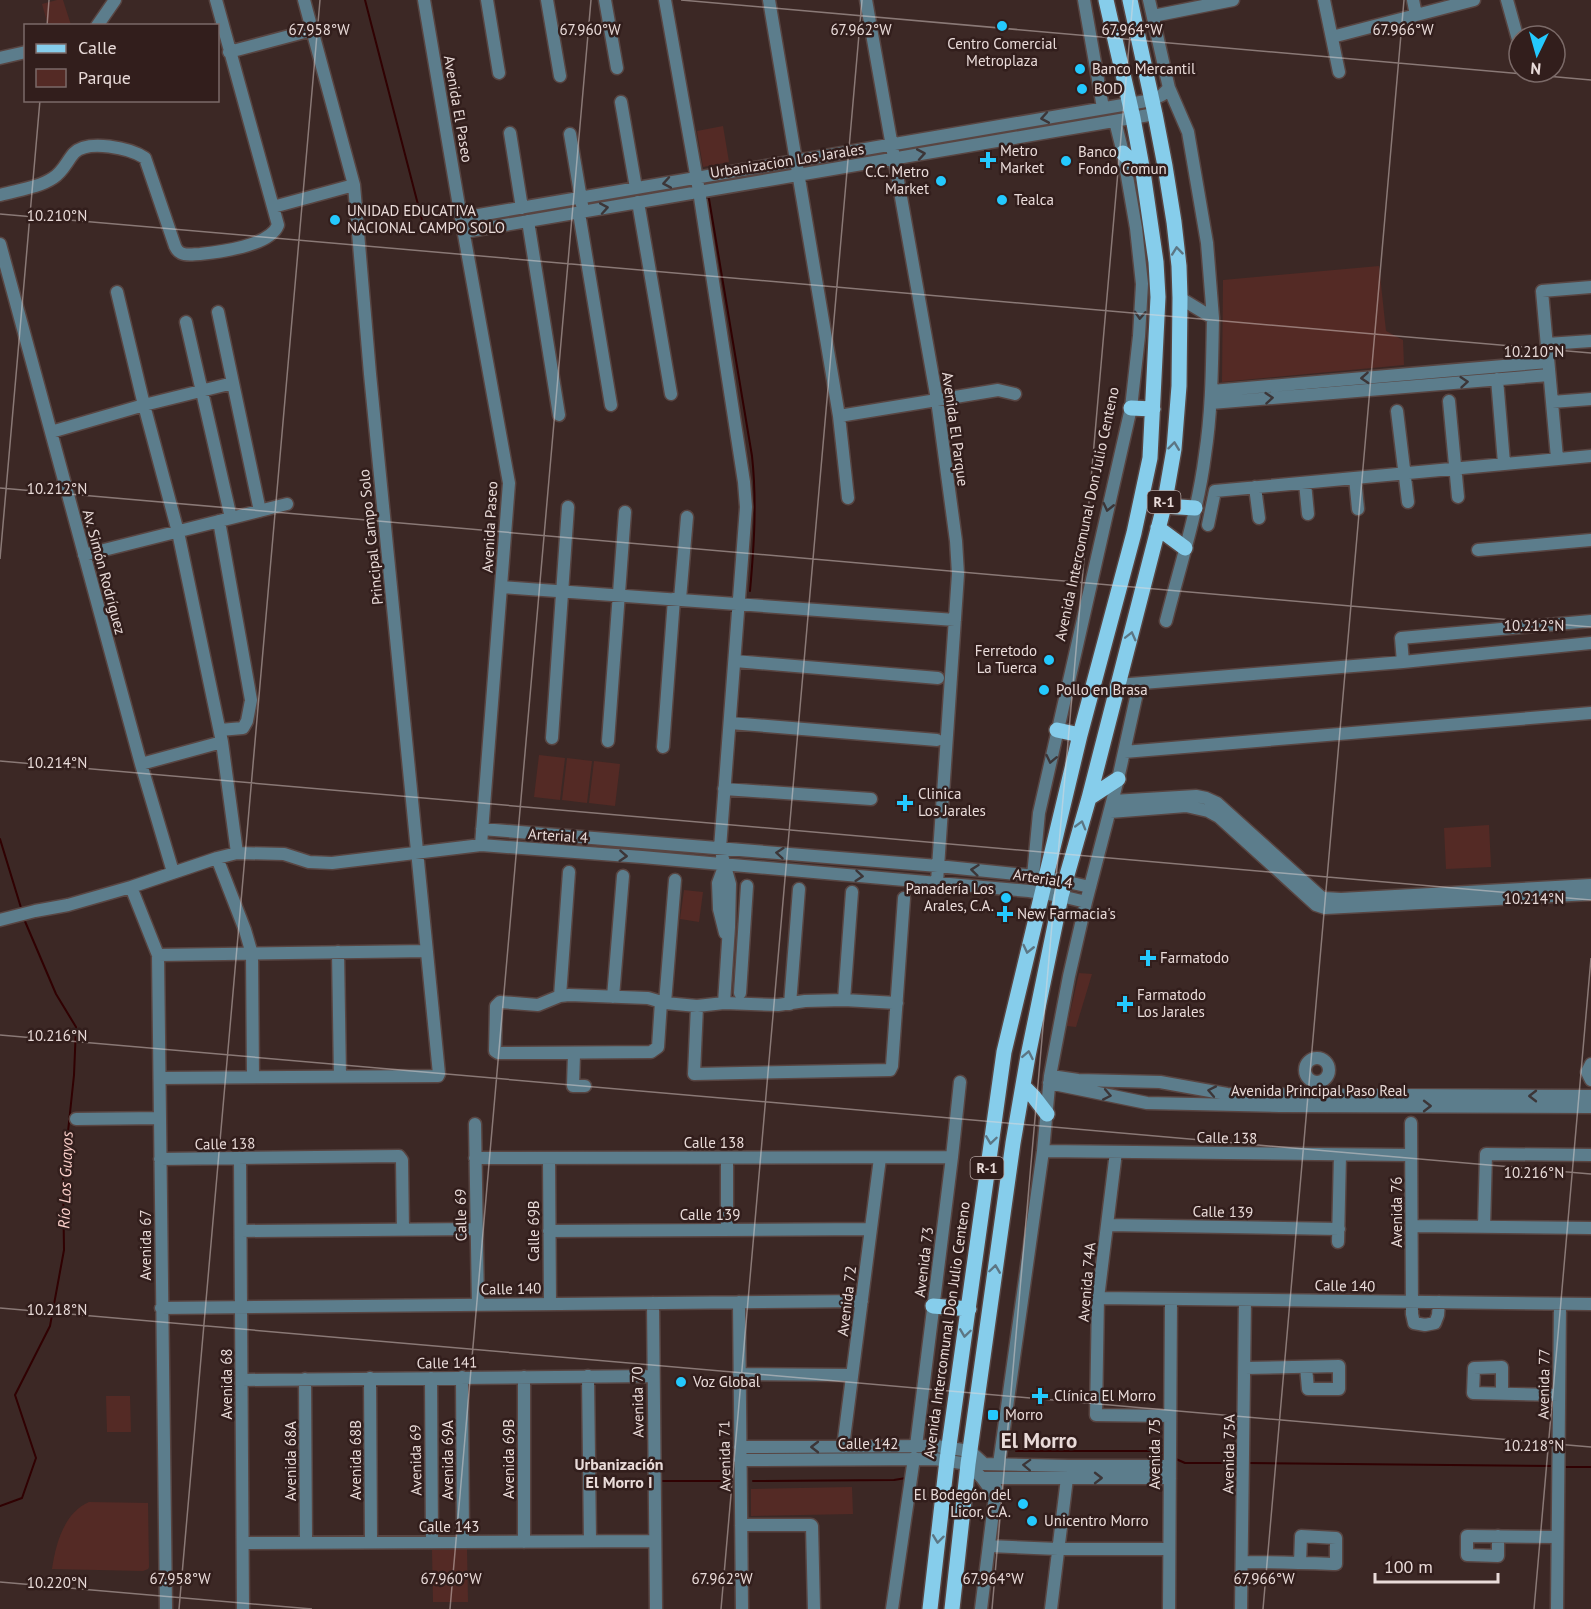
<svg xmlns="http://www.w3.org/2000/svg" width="1591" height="1609" font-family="'PT Sans',sans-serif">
	<rect width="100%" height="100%" fill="#3c2825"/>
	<path fill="#542a25" d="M57 0H63L71 25H48L42 4Z
		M723 126 729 162 703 167 697 131Z
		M1379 266 1386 331 1403 340 1404 365 1222 382 1223 280Z
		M539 755 565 758 560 800 534 797Z
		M567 758 592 761 587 803 562 800Z
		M594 761 620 764 615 806 589 803Z
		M1489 825 1491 867 1446 869 1444 828Z
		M684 890 703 892 699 922 680 919Z
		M1079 973 1092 974 1076 1027 1067 1026Z
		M106 1396H130L131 1432H107Z
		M852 1487 853 1514 751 1516V1489Z
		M89 1502 148 1503 149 1567 148 1569 143 1571 52 1569C56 1543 64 1513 89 1502Z
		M467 1549 468 1602H433L432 1550Z"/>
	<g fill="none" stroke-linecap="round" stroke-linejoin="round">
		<path stroke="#300102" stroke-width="2" d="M365 0 422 220C432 233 444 227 458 225
			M709 199 752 456C757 502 754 546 750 591
			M585 204 687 187
			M467 224 577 205
			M0 839 22 911
			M1016 1451H1158L1165 1454
			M1176 1459 1185 1463H1238
			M1247 1463 1553 1466
			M1562 1467H1591
			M663 1481H728
			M753 1481 894 1480 906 1478
			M0 1506 22 1498 36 1458 15 1395 50 1326 64 1250 63 1179 74 1075 76 1027 56 994 24 919"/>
		<g stroke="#584542" stroke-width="15">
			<path id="minor" d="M424 0 461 218 509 483 481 845
				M487 0 499 73
				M547 0 560 76
				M605 0 617 68
				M665 0 699 191 744 482 746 507 720 848 730 884 729 927 724 1003
				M769 0 839 416 848 498
				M866 0 937 400 956 541 958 574 937 882
				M1084 0 1103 108
				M1149 0 1169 88 1188 132 1207 243 1213 318
				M1324 0 1339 72
				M1413 0 1416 15
				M1507 0 1519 43
				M1153 16 1233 0
				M97 26 115 0
				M1332 37 1474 0
				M229 52 312 30
				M0 58 26 52
				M621 102 636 188
				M510 133 522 208
				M570 134 582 205
				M0 195C17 190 38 188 53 178 63 172 67 161 74 153 88 139 130 148 145 158L175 246C177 250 177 251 181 253 187 256 194 254 200 254 220 252 270 246 278 225L216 0
				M638 202 671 394
				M273 207 354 185
				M579 213 611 405
				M461 218 1152 100 1162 95 1169 88
				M528 221 559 415
				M464 232 1155 114
				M0 244 141 764 173 872
				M117 292 144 405 178 532 222 742 237 853
				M218 312 260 511
				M186 322 231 518
				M1547 344 1591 341
				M1497 379 1504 463
				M1212 391 1548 362
				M1449 401 1458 497
				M1552 402 1591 399
				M1211 403 1549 375
				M1397 411 1408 502
				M839 416 998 390 1015 394
				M51 432 144 405 233 383
				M1557 458 1542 291 1591 287
				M1355 478 1358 509
				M1305 483 1308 514
				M1255 487 1259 518
				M219 521 251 700 247 721 243 728 220 730
				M1208 525 1215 491 1591 456
				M1478 550 1591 540
				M84 555 287 504
				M502 587 955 620
				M680 599 687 517
				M1166 621C1180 566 1198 511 1205 455 1212 410 1212 364 1213 318L1180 298
				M735 661 938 678
				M1403 662 1401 638 1591 621
				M1118 685 1403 662 1591 643
				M730 723 937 740
				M552 738 568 507
				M608 741 625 512
				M663 747 674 599
				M1124 752 1591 713
				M141 764 222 742
				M724 789 871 799
				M1113 801 1196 796 1206 798 1217 803 1320 896 1324 898 1341 899 1591 885
				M1110 812 1186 806 1208 811 1219 817 1316 905 1325 908 1591 894
				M482 829 938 866 1045 877 1090 887
				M217 858 245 930 252 954 253 1077
				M725 864 718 883 719 909 725 933
				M1033 876 1039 813 1131 408 1139 336 1142 284 1136 228 1123 153 1115 121
				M131 887 158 955 166 1609
				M0 920 35 911 68 905 131 887 217 858 237 853 284 854 309 862 332 863 481 845 642 857 1029 891 1061 896 1086 902
				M338 952 340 1077
				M158 955 427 951
				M740 993 747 886
				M560 996 569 872
				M613 997 623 876
				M844 1000 852 892
				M661 1002 658 1047 651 1052 498 1053 495 1051 496 1006 500 1002 538 1005 560 996 569 995 648 998 665 1003 697 1006 724 1003 778 1005 805 1001 844 1000 897 1003
				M665 1003 675 880
				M790 1004 799 889
				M697 1006 694 1074 890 1070 892 1066 904 898
				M574 1054 573 1086H585
				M1305 1070a12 12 0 1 1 24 0a12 12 0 1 1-24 0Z
				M1591 1064 1587 1072 1591 1080
				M1051 1076 1078 1080 1160 1082 1227 1094 1591 1096
				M161 1078 438 1076 439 1074 370 374 354 185 304 0
				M1049 1083 1147 1103 1280 1106 1591 1107
				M76 1119 160 1118
				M1411 1123 1412 1314 1414 1323 1425 1325 1435 1323 1438 1315 1439 1302
				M475 1124 478 1305
				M1043 1151 1411 1155
				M1116 1152 1098 1298 1096 1415 1170 1416
				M475 1158 952 1157
				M549 1158 550 1304
				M727 1158V1230
				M160 1159 399 1156 402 1160 403 1230
				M240 1159 243 1609
				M1108 1225 1339 1229
				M1412 1226 1591 1228
				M1484 1227 1486 1154 1591 1155
				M241 1231 476 1229
				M549 1231 871 1229
				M1338 1242 1340 1155
				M1098 1298 1591 1304
				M739 1302 742 1609
				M653 1303 656 1609
				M161 1308 862 1301
				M1245 1368 1339 1366V1389H1308L1306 1367
				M739 1374 852 1375
				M588 1376 590 1541
				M462 1377 463 1542
				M524 1377V1542
				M370 1378 371 1542
				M431 1378 432 1542
				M305 1379 306 1542
				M242 1380 653 1376
				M1502 1394V1367L1474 1368 1473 1393 1559 1395
				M916 1446 952 1157 960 1082
				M740 1447 936 1446 970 1451 984 1464 1069 1466H1170
				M843 1447 880 1158
				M740 1460 935 1459 968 1464 982 1478 995 1496
				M999 1464 1043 1151 1050 1076 1069 976 1086 902 1118 779 1139 684
				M982 1478H1170
				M741 1525H811L812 1526 814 1609
				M1498 1536V1556L1467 1555V1536L1557 1537
				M243 1543 655 1541
				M989 1546 1058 1549H1169
				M1242 1562C1273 1562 1304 1563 1336 1564V1538L1301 1536 1300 1563
				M892 1609 914 1458
				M981 1609 996 1488
				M1051 1609 1068 1470
				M1169 1609 1171 1299
				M1241 1609 1245 1300
				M1557 1609 1560 1304"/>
		</g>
		<g stroke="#584542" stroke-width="18">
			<path id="major" d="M1123 153 1143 172
				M1131 408 1153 409
				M1164 506 1195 508
				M1158 528 1185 548
				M1057 730 1080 735
				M1089 798 1118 779
				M1023 1086 1034 1097 1047 1114
				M933 1306 969 1309
				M930 1609 947 1460 1004 1052 1080 735 1134 533 1150 458 1158 297 1156 262 1143 172 1133 118 1106 0
				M952 1609 968 1464 1013 1143 1028 1056 1061 896 1089 798 1164 506 1174 449 1179 386 1180 298 1179 266 1174 222 1165 166 1155 114 1130 0"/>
		</g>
		<use href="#minor" stroke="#5c7d8c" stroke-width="12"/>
		<use href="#major" stroke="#86cdeb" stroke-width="15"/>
	</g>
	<defs><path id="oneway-chevron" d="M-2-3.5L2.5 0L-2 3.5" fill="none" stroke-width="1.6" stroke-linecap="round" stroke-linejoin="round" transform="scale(1.5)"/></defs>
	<g stroke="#3c3638">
		<use href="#oneway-chevron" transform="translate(1045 118) rotate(170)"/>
		<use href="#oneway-chevron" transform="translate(921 154) rotate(-10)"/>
		<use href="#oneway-chevron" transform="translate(667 183) rotate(170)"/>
		<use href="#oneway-chevron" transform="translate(604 208) rotate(-10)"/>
		<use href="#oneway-chevron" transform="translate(1140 315) rotate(93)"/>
		<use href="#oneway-chevron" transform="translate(1365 378) rotate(176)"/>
		<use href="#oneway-chevron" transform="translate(1464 382) rotate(-5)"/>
		<use href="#oneway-chevron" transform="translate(1269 398) rotate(-5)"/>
		<use href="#oneway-chevron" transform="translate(1108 507) rotate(103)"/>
		<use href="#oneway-chevron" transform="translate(1051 759) rotate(102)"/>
		<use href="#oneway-chevron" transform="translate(780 853) rotate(-175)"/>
		<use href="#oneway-chevron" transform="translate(623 856) rotate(4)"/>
		<use href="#oneway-chevron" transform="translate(975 870) rotate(-174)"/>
		<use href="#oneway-chevron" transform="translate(859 876) rotate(5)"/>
		<use href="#oneway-chevron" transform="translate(1212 1091) rotate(-169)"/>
		<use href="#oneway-chevron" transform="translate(1107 1095) rotate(11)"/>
		<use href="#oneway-chevron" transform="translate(1533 1096) rotate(-180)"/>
		<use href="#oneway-chevron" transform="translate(1427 1106)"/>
		<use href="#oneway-chevron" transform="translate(815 1447) rotate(-180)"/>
		<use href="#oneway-chevron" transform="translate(1027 1465) rotate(-178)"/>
		<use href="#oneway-chevron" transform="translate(1098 1478)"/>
	</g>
	<g stroke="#5c7684">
		<use href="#oneway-chevron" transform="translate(1177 251) rotate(-96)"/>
		<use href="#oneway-chevron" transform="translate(1174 446) rotate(-83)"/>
		<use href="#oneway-chevron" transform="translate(1131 636) rotate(-76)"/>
		<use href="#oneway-chevron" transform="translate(1081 825) rotate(-74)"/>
		<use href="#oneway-chevron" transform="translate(1028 949) rotate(103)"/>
		<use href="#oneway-chevron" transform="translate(1028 1055) rotate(-79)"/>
		<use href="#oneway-chevron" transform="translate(991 1140) rotate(98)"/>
		<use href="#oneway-chevron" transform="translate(995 1269) rotate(-82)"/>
		<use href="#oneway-chevron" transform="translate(965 1333) rotate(98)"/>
		<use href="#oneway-chevron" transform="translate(938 1539) rotate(97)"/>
	</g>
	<path fill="none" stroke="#e9dbd9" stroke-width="1.5" stroke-opacity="0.45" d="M681 0 1591 80M47 26 49 0M0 214 1591 353M0 488 1591 627M0 559 40 100M0 761 1591 900M0 1035 1591 1174M0 1308 1591 1447M0 1582 312 1609M179 1609 320 0M450 1609 591 0M721 1609 862 0M992 1609 1133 0M1263 1609 1404 0M1534 1609 1591 958"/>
	<g fill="#24c9fe" stroke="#321e1c" stroke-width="2">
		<circle cx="1002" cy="26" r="6"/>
		<circle cx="1080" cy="69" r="6"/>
		<circle cx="1082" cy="89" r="6"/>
		<path d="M985 151h6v6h6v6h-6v6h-6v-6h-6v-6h6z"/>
		<circle cx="1066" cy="161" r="6"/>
		<circle cx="941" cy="181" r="6"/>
		<circle cx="1002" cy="200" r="6"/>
		<circle cx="335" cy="220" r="6"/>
		<circle cx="1049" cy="660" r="6"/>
		<circle cx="1044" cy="690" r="6"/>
		<path d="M902 794h6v6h6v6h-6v6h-6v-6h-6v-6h6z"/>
		<circle cx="1006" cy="898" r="6"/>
		<path d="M1002 905h6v6h6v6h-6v6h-6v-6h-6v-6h6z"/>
		<path d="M1145 949h6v6h6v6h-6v6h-6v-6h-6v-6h6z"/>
		<path d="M1122 995h6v6h6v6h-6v6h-6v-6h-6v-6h6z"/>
		<circle cx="681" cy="1382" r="6"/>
		<path d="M1037 1387h6v6h6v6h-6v6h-6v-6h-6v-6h6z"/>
		<rect x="987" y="1409" width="12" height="12" rx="3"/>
		<circle cx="1023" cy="1504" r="6"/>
		<circle cx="1032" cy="1521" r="6"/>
	</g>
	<g text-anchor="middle" stroke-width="5" stroke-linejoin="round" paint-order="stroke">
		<g fill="#321e1c" stroke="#b2a2a0" stroke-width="1.5">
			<rect x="1147.5" y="491" width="33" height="22" rx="4.5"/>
			<rect x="970.5" y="1157" width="33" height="22" rx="4.5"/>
		</g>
		<g font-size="14" font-weight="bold" fill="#e9dbd9">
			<text x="1164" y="507">R-1</text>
			<text x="987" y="1173">R-1</text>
		</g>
		<g font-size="15" fill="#e9dbd9" stroke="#321e1c" text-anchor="start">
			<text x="1002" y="49" text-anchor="middle">Centro Comercial<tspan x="1002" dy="17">Metroplaza</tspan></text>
			<text x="1092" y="74">Banco Mercantil</text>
			<text x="1094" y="94">BOD</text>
			<text x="1000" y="156">Metro<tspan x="1000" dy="17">Market</tspan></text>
			<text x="1078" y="157">Banco<tspan x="1078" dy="17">Fondo Comun</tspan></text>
			<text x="929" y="177" text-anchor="end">C.C. Metro<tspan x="929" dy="17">Market</tspan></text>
			<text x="1014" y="205">Tealca</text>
			<text x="347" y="216">UNIDAD EDUCATIVA<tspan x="347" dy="17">NACIONAL CAMPO SOLO</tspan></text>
			<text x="1037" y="656" text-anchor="end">Ferretodo<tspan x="1037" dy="17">La Tuerca</tspan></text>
			<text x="1056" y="695">Pollo en Brasa</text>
			<text x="918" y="799">Clinica<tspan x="918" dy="17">Los Jarales</tspan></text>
			<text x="994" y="894" text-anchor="end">Panadería Los<tspan x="994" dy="17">Arales, C.A.</tspan></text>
			<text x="1017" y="919">New Farmacia's</text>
			<text x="1160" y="963">Farmatodo</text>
			<text x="1137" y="1000">Farmatodo<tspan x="1137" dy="17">Los Jarales</tspan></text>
			<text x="693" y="1387">Voz Global</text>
			<text x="1054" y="1401">Clínica El Morro</text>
			<text x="1005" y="1420">Morro</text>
			<text x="1011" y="1500" text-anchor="end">El Bodegón del<tspan x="1011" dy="17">Licor, C.A.</tspan></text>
			<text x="1044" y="1526">Unicentro Morro</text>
		</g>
		<g font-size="15" fill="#e9dbd9" stroke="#321e1c">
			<text transform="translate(458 109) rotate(80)" y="5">Avenida El Paseo</text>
			<text transform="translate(787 161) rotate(-9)" y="5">Urbanizacion Los Jarales</text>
			<text transform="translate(955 429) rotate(82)" y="5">Avenida El Parque</text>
			<text transform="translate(1087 514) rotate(-78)" y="5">Avenida Intercomunal Don Julio Centeno</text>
			<text transform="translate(490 527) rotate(-87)" y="5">Avenida Paseo</text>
			<text transform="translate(371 537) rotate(-96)" y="5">Principal Campo Solo</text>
			<text transform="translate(104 572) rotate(75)" y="5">Av. Simón Rodríguez</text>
			<text transform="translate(558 836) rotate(4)" y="5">Arterial 4</text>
			<text transform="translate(1043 879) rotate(9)" y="5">Arterial 4</text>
			<text x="1319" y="1096">Avenida Principal Paso Real</text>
			<text transform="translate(1227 1138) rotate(1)" y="5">Calle 138</text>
			<text x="714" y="1148">Calle 138</text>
			<text transform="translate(225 1144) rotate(-1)" y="5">Calle 138</text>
			<text transform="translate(1223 1212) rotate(1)" y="5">Calle 139</text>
			<text transform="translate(1397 1212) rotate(-90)" y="5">Avenida 76</text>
			<text transform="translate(461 1215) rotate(-91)" y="5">Calle 69</text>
			<text x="710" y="1220">Calle 139</text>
			<text transform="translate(534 1231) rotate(-90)" y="5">Calle 69B</text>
			<text transform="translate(146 1245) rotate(-90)" y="5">Avenida 67</text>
			<text transform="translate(924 1262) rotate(-83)" y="5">Avenida 73</text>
			<text transform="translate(1087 1282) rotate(-85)" y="5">Avenida 74A</text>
			<text transform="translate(1345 1286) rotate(1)" y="5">Calle 140</text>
			<text transform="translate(511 1289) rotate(-1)" y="5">Calle 140</text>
			<text transform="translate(847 1301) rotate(-83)" y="5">Avenida 72</text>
			<text transform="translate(947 1330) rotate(-82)" y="5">Avenida Intercomunal Don Julio Centeno</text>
			<text transform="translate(447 1363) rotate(-1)" y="5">Calle 141</text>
			<text transform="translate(227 1384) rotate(-90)" y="5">Avenida 68</text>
			<text transform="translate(1544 1384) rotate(-89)" y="5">Avenida 77</text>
			<text transform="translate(638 1402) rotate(-91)" y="5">Avenida 70</text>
			<text x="868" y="1449">Calle 142</text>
			<text transform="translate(1155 1454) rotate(-90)" y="5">Avenida 75</text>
			<text transform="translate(1229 1454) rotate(-89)" y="5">Avenida 75A</text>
			<text transform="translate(725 1456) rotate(-91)" y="5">Avenida 71</text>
			<text transform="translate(509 1459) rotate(-90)" y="5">Avenida 69B</text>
			<text transform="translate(356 1460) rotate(-90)" y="5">Avenida 68B</text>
			<text transform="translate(416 1460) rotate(-91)" y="5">Avenida 69</text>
			<text transform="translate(448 1460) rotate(-90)" y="5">Avenida 69A</text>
			<text transform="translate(291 1461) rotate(-90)" y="5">Avenida 68A</text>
			<text x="449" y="1532">Calle 143</text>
		</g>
		<g font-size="16" font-style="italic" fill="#fbcfc9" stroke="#321e1c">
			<text transform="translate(65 1180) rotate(-88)" y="6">Río Los Guayos</text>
		</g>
		<g font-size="16" font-weight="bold" fill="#e9dbd9" stroke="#321e1c">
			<text x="619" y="1470">Urbanización<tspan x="619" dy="18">El Morro I</tspan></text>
		</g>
		<g font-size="21" font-weight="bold" fill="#e9dbd9" stroke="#321e1c">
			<text x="1039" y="1448">El Morro</text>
		</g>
	</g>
	<g font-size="15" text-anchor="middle" fill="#e9dbd9" stroke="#321e1c" stroke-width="5" stroke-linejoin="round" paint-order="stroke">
		<text x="319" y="35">67.958°W</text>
		<text x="590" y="35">67.960°W</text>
		<text x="861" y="35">67.962°W</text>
		<text x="1132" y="35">67.964°W</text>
		<text x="1403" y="35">67.966°W</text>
		<text x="57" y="221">10.210°N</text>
		<text x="1534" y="357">10.210°N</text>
		<text x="57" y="494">10.212°N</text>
		<text x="1534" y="631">10.212°N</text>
		<text x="57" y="768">10.214°N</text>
		<text x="1534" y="904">10.214°N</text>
		<text x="57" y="1041">10.216°N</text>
		<text x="1534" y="1178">10.216°N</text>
		<text x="57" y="1315">10.218°N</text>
		<text x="1534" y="1451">10.218°N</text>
		<text x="180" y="1584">67.958°W</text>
		<text x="451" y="1584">67.960°W</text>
		<text x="722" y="1584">67.962°W</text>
		<text x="993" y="1584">67.964°W</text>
		<text x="1264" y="1584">67.966°W</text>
		<text x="57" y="1588">10.220°N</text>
	</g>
	<rect x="24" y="24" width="195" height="78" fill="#321e1c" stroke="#7b6a68" stroke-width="1.5"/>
	<rect x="36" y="44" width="30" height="9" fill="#86cdeb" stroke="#7b6a68" stroke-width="1.5"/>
	<text x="78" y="54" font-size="18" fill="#e9dbd9">Calle</text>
	<rect x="36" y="69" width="30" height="18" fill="#542a25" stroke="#7b6a68" stroke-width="1.5"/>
	<text x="78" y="84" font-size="18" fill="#e9dbd9">Parque</text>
	<g transform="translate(1537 54) rotate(185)"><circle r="28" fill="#321e1c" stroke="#7b6a68" stroke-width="1.5"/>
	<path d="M0-4.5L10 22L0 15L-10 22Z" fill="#24c9fe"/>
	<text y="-9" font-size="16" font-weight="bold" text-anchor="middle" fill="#e9dbd9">N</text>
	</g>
	<path d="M1375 1573v9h123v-9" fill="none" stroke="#e9dbd9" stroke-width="3"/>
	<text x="1384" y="1573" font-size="18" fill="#e9dbd9" stroke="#321e1c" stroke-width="4.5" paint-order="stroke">100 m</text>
</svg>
